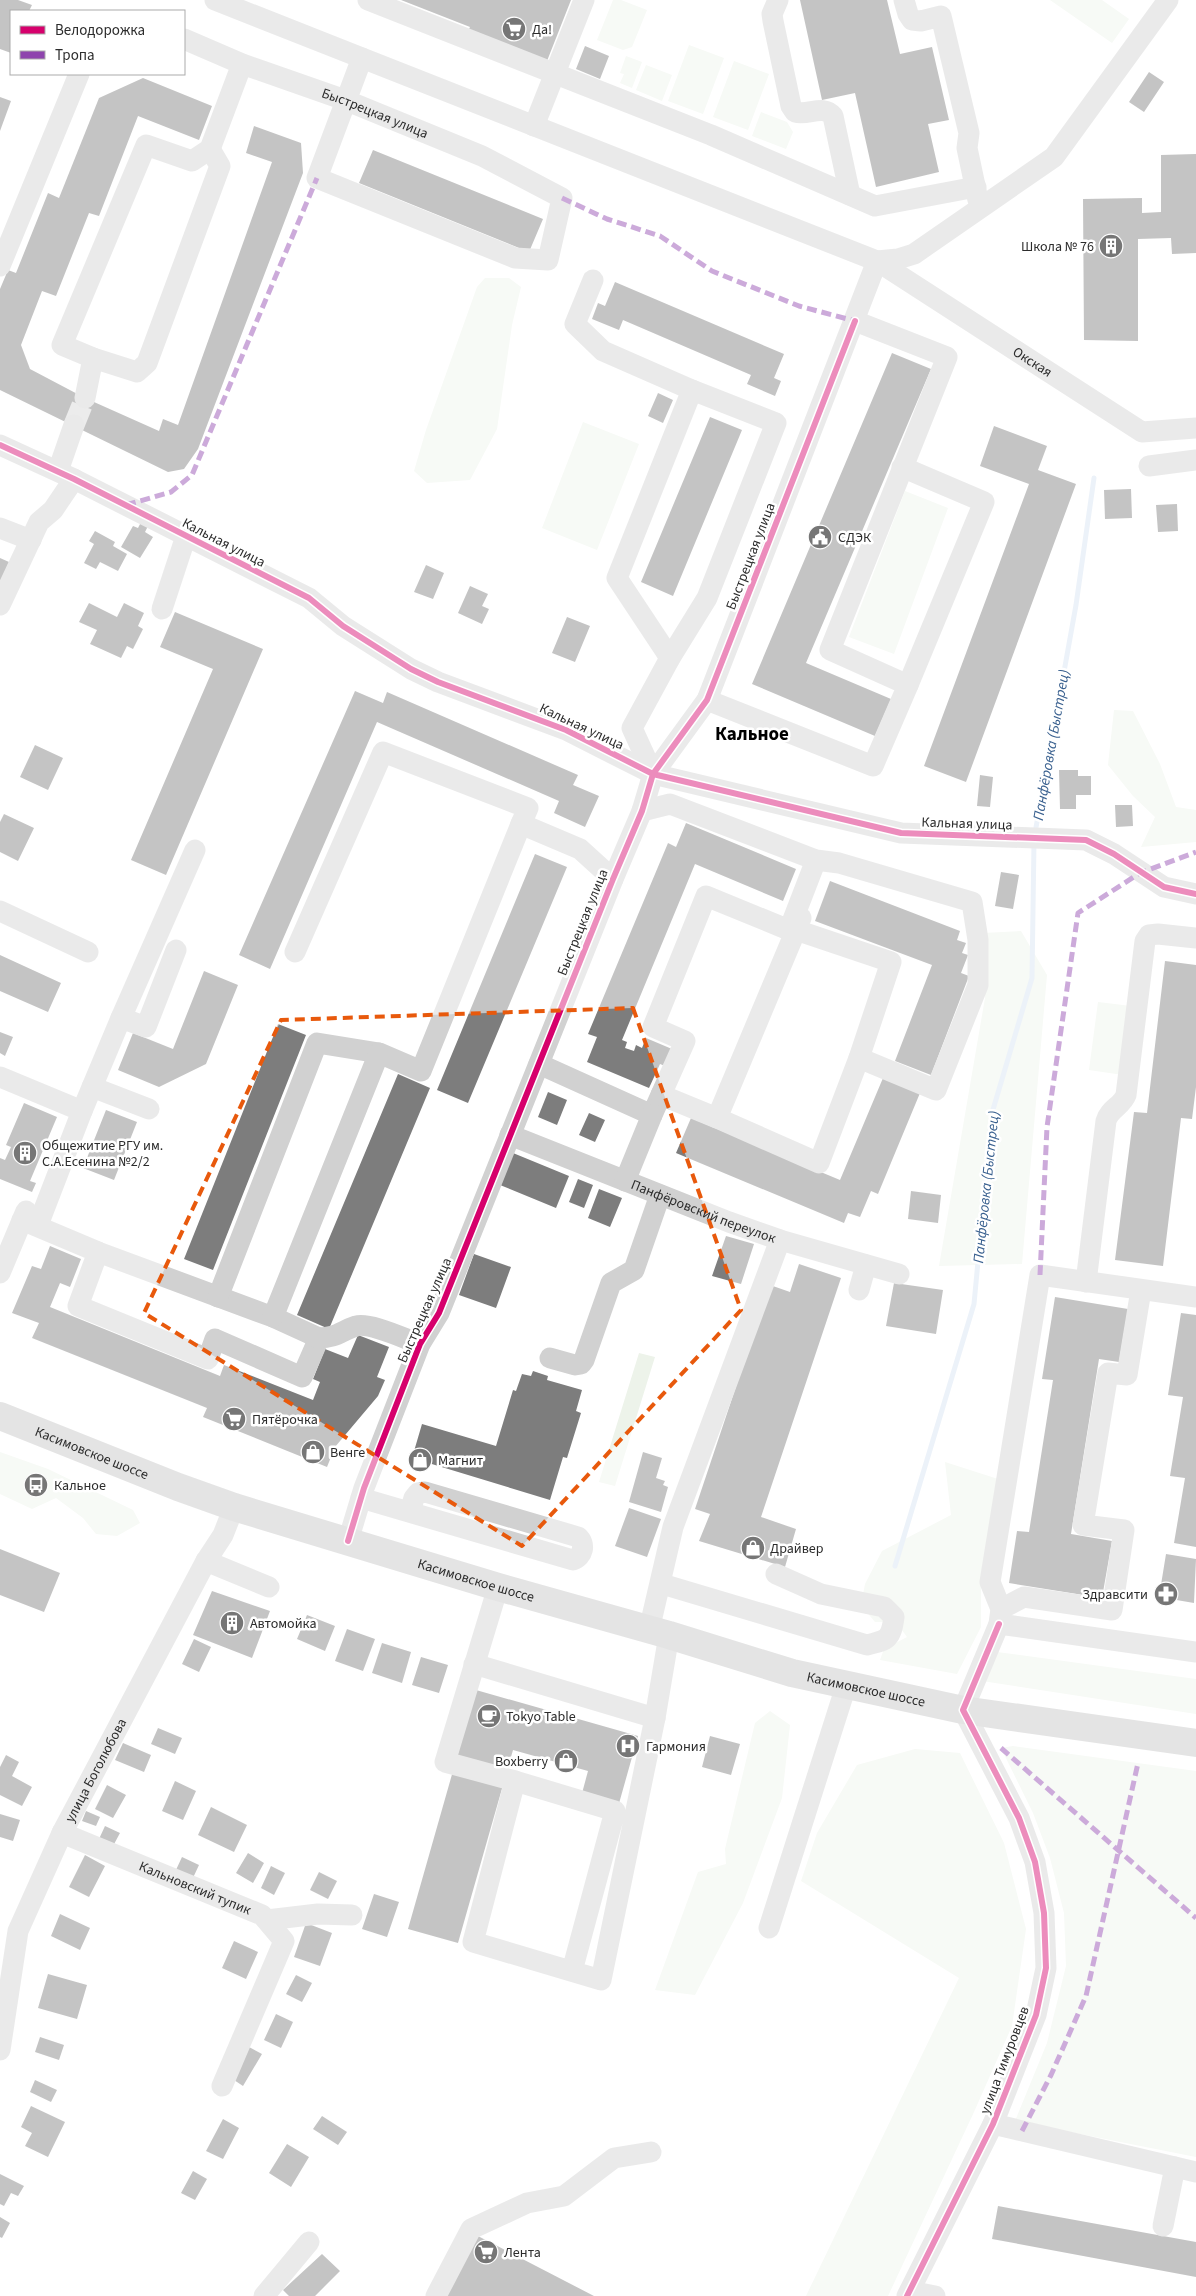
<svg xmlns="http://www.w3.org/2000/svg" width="1196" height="2296" font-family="'Source Sans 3',sans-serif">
	<rect width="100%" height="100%" fill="#fff"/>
	<path fill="#edf3ea" d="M613 0H621L647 10 632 47 623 50 597 40Z
		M1050 0H1102L1129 19 1112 43Z
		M689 45 724 58 703 114 668 101Z
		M626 56 642 62 632 88 620 83 624 74 620 73Z
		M734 61 769 74 748 130 713 117Z
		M646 65 672 75 662 101 636 90Z
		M761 112 787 122 793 132 786 149 752 136Z
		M485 278H509L521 287 512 325 497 429 470 480 427 483 414 471 426 430 477 287Z
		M583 422 639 444 597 550 542 528Z
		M905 491 948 508 894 654 849 637Z
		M1114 710 1133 711 1160 764 1176 807 1196 810V842L1141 847 1155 817 1133 796 1108 765Z
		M1021 931 1047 975 1022 1264 939 1266 985 998 983 933Z
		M1098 1002 1131 1006 1123 1075 1089 1070Z
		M639 1353 655 1357 615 1486 599 1482Z
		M0 1452 48 1469 133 1510 140 1523 117 1536 96 1534 83 1518 56 1498 32 1509 0 1494Z
		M945 1462 998 1479 981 1578V1627L957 1674 880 1660 884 1649 907 1637 896 1622H875L861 1605 865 1584 882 1551 951 1515Z
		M997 1652 1196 1679V1714L982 1681Z
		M770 1711 790 1725 782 1798 743 1903 695 1995 655 1990 698 1872 726 1864 725 1849 755 1723Z
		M1013 1746 1196 1771V2157L1015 2121 1047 2043 1066 1966 1064 1913 1050 1858 1033 1813 1001 1748Z
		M915 1749 960 1753 1004 1843 1026 1929 1012 2026 974 2112 888 2296H806L959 1978 801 1881 817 1833 857 1765Z"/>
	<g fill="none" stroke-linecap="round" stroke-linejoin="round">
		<path stroke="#d6e2f1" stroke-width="5" d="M1035 833 1076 605 1094 478
			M895 1566 974 1304 992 1113 1032 978 1034 842"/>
	</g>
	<path fill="#7d7d7d" d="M0 0H18L32 5 29 11H11V53L0 49Z
		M401 0H571L547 61 468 31 470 27Z
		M800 0H887L900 54 932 47 949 120 928 124 939 172 876 187 855 93 822 100Z
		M585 46 609 56 600 79 576 69Z
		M1149 72 1164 82 1144 112 1129 102Z
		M143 78 212 106 199 140 138 116 99 216 89 213 56 296 42 291 21 345 30 369 85 398 159 431 163 419 178 425 272 162 246 153 254 126 301 143 303 173 198 449 184 469 168 472 0 390V289L8 270 16 273 48 193 59 198 99 98Z
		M0 97 11 101 0 131Z
		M373 150 543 219 529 252 359 183Z
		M1196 154V253L1172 254 1171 238 1138 239V341L1084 340 1083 199 1142 198V213L1161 212V155Z
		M615 282 784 354 774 378 781 381 775 396 747 384 751 375 623 320 619 330 592 319 598 303 605 306Z
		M892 353 931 369 806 663 891 699 875 736 752 684Z
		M658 393 673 400 663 423 648 416Z
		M710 417 742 430 673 596 641 582Z
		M994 426 1047 446 1038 470 1076 484 966 782 924 766 1029 484 980 466Z
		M1131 489 1132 518 1105 519 1104 490Z
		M1177 504 1178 531 1158 532 1156 505Z
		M141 522 148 526 145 532 153 537 140 558 121 547 133 526 138 528Z
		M95 531 115 542 113 546 127 554 118 571 100 562 96 569 84 563 94 544 89 541Z
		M0 558 9 562 0 583Z
		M426 565 444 573 433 599 414 592Z
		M470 586 488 594 482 606 489 609 482 624 458 613Z
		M89 603 117 617 124 603 144 613 138 626 143 629 133 649 127 646 121 658 90 644 97 630 79 622Z
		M175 612 263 649 166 875 131 860 213 669 160 647Z
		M567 617 590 626 575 662 552 653Z
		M355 691 383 703 387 692 578 775 573 785 599 796 585 827 554 813 559 801 377 722 270 969 239 955Z
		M35 745 63 758 48 790 20 777Z
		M1059 770H1078V776H1091V795H1076V809H1060Z
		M980 775 993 777 990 807 977 806Z
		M1115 805H1132L1133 826 1116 827Z
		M4 814 34 828 18 861 0 852V822Z
		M686 823 796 869 783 901 695 864 622 1040 627 1042 625 1048 634 1051 636 1045 642 1048 646 1038 672 1049 665 1066 660 1064 649 1088 587 1062 597 1037 588 1034 668 843 676 847Z
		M535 854 567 867 468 1103 437 1090Z
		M1001 872 1019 875 1013 909 995 906Z
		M830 881 960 931 957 940 966 943 962 953 968 955 961 973 969 976 931 1075 895 1061 932 965 815 921Z
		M0 955 61 983 48 1012 0 991Z
		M1165 961 1196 965V1087L1192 1119 1181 1118 1163 1266 1115 1260 1134 1112 1147 1113Z
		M204 971 238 985 206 1064 159 1087 118 1070 133 1033 173 1049Z
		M278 1024 306 1035 213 1270 184 1259Z
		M0 1032 13 1037 5 1056 0 1053Z
		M398 1074 430 1088 329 1329 297 1315Z
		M883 1078 920 1093 878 1194 871 1191 860 1217 848 1213 844 1223 676 1153 691 1118 840 1180Z
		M548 1092 567 1100 557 1125 538 1117Z
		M24 1103 57 1117 30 1181 36 1183 32 1192 0 1179V1158L5 1160 11 1147 6 1145Z
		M106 1110 137 1122 114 1180 83 1168Z
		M589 1113 605 1120 595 1142 579 1135Z
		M513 1153 569 1176 556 1208 500 1185Z
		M578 1179 593 1185 584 1208 569 1202Z
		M599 1189 622 1198 610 1227 588 1218Z
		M911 1191 941 1195 938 1223 908 1219Z
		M726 1236 754 1244 741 1284 712 1276Z
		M50 1246 81 1259 70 1287 60 1283 50 1307 220 1376 224 1365 313 1400 320 1382 313 1379 325 1349 348 1358 358 1335 389 1347 377 1377 385 1380 378 1396 335 1447 327 1467 203 1417 207 1408 32 1338 39 1323 12 1313 32 1266 41 1269Z
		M474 1254 511 1267 496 1308 459 1295Z
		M799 1264 841 1278 761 1517 796 1529 785 1567 699 1541 710 1514 695 1509 770 1285 790 1292Z
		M894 1283 943 1290 936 1334 886 1326Z
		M1055 1297 1128 1309 1119 1362 1099 1359 1071 1534 1112 1541 1102 1598 1009 1583 1017 1531 1029 1532 1053 1380 1042 1379Z
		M1181 1313 1196 1315V1547L1174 1543 1185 1478 1170 1476 1183 1397 1168 1395Z
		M533 1371 548 1376 547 1380 582 1390 576 1411 581 1413 567 1458 563 1457 550 1500 412 1458 422 1424 496 1446 513 1390 516 1391 522 1374 531 1376Z
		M643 1452 662 1458 656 1478 665 1481 663 1485 668 1487 661 1512 629 1502Z
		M629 1508 661 1519 647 1557 615 1546Z
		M0 1549 60 1573 44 1612 0 1595Z
		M1166 1554 1196 1559 1194 1603 1159 1597Z
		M212 1591 270 1611 252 1658 193 1635Z
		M307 1615 335 1626 325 1651 297 1639Z
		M347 1629 375 1639 363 1671 335 1661Z
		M194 1639 211 1647 199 1672 182 1664Z
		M382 1643 411 1652 402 1683 372 1673Z
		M421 1657 448 1665 439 1693 412 1685Z
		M476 1690 638 1736 618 1807 581 1797 588 1771 513 1750 458 1943 408 1929Z
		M158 1728 182 1738 175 1754 151 1744Z
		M710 1736 740 1744 731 1775 702 1767Z
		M123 1743 151 1755 144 1772 115 1760Z
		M6 1755 19 1762 12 1776 32 1787 22 1806 0 1795V1767Z
		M175 1781 196 1791 183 1820 162 1811Z
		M107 1785 126 1795 113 1818 95 1809Z
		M211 1807 247 1825 234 1852 198 1835Z
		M86 1811 100 1817 96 1826 82 1821Z
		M0 1814 20 1820 13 1841 0 1837Z
		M105 1826 120 1833 113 1846 99 1839Z
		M248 1853 264 1863 253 1883 236 1873Z
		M85 1855 105 1866 89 1897 69 1887Z
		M182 1857 199 1865 192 1880 175 1872Z
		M271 1866 285 1873 274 1895 261 1888Z
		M319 1872 337 1881 328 1899 310 1890Z
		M374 1894 399 1902 387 1937 362 1929Z
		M60 1914 90 1928 80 1950 51 1936Z
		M306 1923 332 1933 320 1966 294 1957Z
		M234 1941 258 1952 246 1979 222 1968Z
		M48 1974 87 1985 77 2019 38 2008Z
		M296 1975 312 1983 302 2002 286 1994Z
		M276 2014 293 2022 281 2048 264 2040Z
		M40 2037 64 2045 59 2060 35 2052Z
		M249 2047 262 2054 243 2086 231 2078Z
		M35 2080 57 2090 51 2102 30 2092Z
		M31 2106 65 2122 48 2157 25 2146 32 2133 21 2127Z
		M322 2116 347 2132 338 2145 313 2129Z
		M223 2119 239 2128 223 2159 206 2151Z
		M287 2144 309 2157 291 2187 269 2173Z
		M193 2171 207 2179 195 2200 181 2193Z
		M0 2174 24 2186 18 2196 11 2193 4 2206 0 2204Z
		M998 2206 1196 2242V2277L992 2239Z
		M0 2217 10 2223 2 2238 0 2237Z
		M474 2234 594 2296H442Z
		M322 2254 340 2271 315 2296H289L283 2290Z"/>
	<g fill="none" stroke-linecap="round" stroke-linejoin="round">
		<path stroke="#d5d5d5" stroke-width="21" stroke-dasharray="21 11" stroke-linecap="butt" d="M74 425 85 398"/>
		<g stroke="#d1d1d1" stroke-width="21">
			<path d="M215 0 362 58"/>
			<path d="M368 0 711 135 875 206 976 187"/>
			<path d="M778 0 772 14 773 21 791 106 795 112C808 116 823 104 833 116L850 195"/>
			<path d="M904 0 908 14 912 20 921 21 941 16 969 133 967 148 978 200"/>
			<path id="s1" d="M184 39 242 64 345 100 482 156 562 198 548 260 515 258 317 178 362 58 877 261 1142 432 1196 428"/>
			<path d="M534 126 584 0"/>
			<path d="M0 266 79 74"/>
			<path d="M593 280 575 324 603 351 692 390 776 423 707 598 670 658 632 728 653 774"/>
			<path d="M93 358 62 345 146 145 192 161 210 149 242 64"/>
			<path d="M85 398 93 358 137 372 147 363 220 166 210 149"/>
			<path d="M0 445 74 479 309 598 343 626 411 669 438 682 566 730 653 774 901 833 1086 840 1114 854 1164 887 1196 894"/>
			<path d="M1149 466 1196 460"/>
			<path d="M902 467 984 502 908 685"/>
			<path d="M58 471 74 425"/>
			<path d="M0 528 31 540"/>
			<path d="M0 605 39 522 53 510 74 479"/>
			<path d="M162 609 186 536"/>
			<path d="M670 658 617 578 692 390"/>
			<path d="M707 700 873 766 908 685 830 650 947 357 855 321"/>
			<path d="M642 811 670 804 816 860 839 863 972 902 978 940V985L936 1090 859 1058 891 962 796 930"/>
			<path d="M0 911 88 952"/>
			<path d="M801 918 717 1118 819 1163 859 1058"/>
			<path d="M295 952 383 752 528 808 521 824 580 849 613 879"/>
			<path d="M121 1018 195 850"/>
			<path d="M539 1064 652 1115 685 1041 653 1027 706 896 789 930 816 860"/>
			<path d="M0 1077 82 1111 38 1225"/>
			<path d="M92 1087 149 1109"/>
			<path d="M661 1095 717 1118"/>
			<path d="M82 1111 121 1018 146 1027 176 950"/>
			<path id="s2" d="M510 1135 729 1222 780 1240 899 1274"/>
			<path d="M625 1181 652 1115"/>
			<path d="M22 1220 98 1252 78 1306 208 1359 215 1339 302 1377 319 1338C336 1338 341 1331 356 1326 370 1322 405 1339 420 1344"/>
			<path d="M98 1252 273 1317 319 1338"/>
			<path d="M0 1273 26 1211"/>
			<path d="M1086 1282 1106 1121C1109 1109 1122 1106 1126 1095L1145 941 1149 935 1158 934 1196 938"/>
			<path d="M859 1290 866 1265"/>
			<path d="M218 1297 317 1043 379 1053"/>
			<path d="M273 1317 379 1053 421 1071 521 824"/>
			<path d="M550 1358 575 1365 581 1364 584 1360 611 1283 634 1270 660 1195"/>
			<path d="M361 1498 573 1560C583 1557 586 1544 578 1537L425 1492 418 1493 414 1498 410 1512"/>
			<path d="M348 1541 364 1488 420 1344 439 1313 613 879 642 811 653 774 707 700 877 261 898 259 914 254 1054 157 1168 0"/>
			<path d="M206 1561 269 1587"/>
			<path d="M662 1584 867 1645C888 1640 891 1639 894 1617L884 1607 821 1594 776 1574"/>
			<path d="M498 1587 445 1762 515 1781"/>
			<path d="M1001 1609 1024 1597 1112 1610 1124 1530 1083 1525 1108 1373 1127 1375 1141 1290"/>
			<path d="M999 1624 1196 1652"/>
			<path d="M649 1630 673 1527 780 1240"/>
			<path d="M474 1664 655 1718"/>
			<path id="s3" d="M62 1833 262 1915 284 1941 222 2086"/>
			<path d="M267 1920 318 1914 352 1915"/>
			<path d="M769 1928 846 1686"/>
			<path d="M572 1971 615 1811 515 1781 473 1942 601 1980 655 1718 669 1635"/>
			<path id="s4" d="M0 2050 18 1931 62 1833 206 1561 223 1535 234 1507"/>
			<path d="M993 2124 1196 2172"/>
			<path d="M1163 2226 1175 2167"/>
			<path d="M910 2291 935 2296"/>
			<path d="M264 2296 309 2242"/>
			<path d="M436 2296 471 2229 527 2203 564 2196 614 2158 651 2152"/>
			<path d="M907 2296 993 2124 1036 2015 1046 1968 1044 1913 1035 1862 1019 1818 963 1710 999 1624 1001 1609 990 1582 1040 1275 1196 1297"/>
		</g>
		<path stroke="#c4c4c4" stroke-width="28" id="s5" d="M0 1416 178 1487 234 1507 498 1587 669 1635 792 1673 963 1710 1196 1743"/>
		<path stroke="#8e44ad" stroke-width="5" stroke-dasharray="10 5" stroke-linecap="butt" d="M562 198 607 219 660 236 712 271 799 306 855 321
			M126 505 171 492 192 475 317 178
			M1040 1275 1047 1127 1078 913 1140 873 1196 852
			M1001 1748 1196 1918
			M1022 2131 1051 2075 1086 1996 1138 1763"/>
		<g stroke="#fff" stroke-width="9">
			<path id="cycleway" d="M0 445 74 479 309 598 343 626 411 669 438 682 566 730 653 774 901 833 1086 840 1114 854 1164 887 1196 894
				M348 1541 364 1488 420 1344 439 1313 613 879 642 811 653 774 707 700 855 321
				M907 2296 993 2124 1036 2015 1046 1968 1044 1913 1035 1862 1019 1818 963 1710 999 1624"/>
		</g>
		<use href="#cycleway" stroke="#d6006c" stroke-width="6"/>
	</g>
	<path d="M0 0H1196V2296H0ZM633 1008 741 1310 522 1546 144 1313 281 1020Z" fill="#fff" fill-opacity=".55" fill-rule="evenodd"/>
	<path fill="none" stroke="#e8590c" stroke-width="4" stroke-dasharray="10 6" stroke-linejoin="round" d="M633 1008 741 1310 522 1546 144 1313 281 1020Z"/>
	<defs>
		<g id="supermarket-disc" transform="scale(1.25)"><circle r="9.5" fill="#767676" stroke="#fff"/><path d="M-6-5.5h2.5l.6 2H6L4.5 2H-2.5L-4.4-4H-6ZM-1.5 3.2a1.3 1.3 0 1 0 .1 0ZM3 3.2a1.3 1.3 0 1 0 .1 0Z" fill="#fff"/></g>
		<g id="building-disc" transform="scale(1.25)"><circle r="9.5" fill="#767676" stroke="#fff"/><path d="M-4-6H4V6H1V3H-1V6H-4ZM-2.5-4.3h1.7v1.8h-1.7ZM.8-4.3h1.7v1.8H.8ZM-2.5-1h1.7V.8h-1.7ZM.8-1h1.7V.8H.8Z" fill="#fff"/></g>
		<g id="civic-disc" transform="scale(1.25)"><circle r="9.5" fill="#767676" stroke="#fff"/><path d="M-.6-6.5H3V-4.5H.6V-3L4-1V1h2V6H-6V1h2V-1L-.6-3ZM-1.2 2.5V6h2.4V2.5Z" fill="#fff"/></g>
		<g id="shop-disc" transform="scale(1.25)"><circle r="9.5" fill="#767676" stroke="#fff"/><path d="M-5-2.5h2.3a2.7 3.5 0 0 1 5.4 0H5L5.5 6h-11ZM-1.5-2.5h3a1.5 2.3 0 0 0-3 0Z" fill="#fff"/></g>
		<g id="bus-disc" transform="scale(1.25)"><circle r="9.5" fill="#767676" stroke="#fff"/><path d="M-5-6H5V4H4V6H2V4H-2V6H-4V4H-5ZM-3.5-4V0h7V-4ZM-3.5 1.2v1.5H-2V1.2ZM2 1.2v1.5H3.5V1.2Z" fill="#fff"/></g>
		<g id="pharmacy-disc" transform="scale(1.25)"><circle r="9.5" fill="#767676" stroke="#fff"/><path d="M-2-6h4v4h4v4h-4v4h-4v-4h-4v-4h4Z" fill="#fff"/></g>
		<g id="cafe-disc" transform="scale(1.25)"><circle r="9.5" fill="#767676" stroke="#fff"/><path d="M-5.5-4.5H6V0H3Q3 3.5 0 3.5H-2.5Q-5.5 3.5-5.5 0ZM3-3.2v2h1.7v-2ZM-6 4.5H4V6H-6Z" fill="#fff"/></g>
		<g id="hospital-disc" transform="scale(1.25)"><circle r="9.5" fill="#767676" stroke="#fff"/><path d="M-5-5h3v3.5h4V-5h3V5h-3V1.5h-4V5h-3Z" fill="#fff"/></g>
	</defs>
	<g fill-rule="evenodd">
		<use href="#supermarket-disc" x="514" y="29"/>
		<use href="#building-disc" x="1111" y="246"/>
		<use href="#civic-disc" x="820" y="537"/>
		<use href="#building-disc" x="25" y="1153"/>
		<use href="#supermarket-disc" x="234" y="1419"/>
		<use href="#shop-disc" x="313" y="1452"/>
		<use href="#shop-disc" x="420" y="1460"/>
		<use href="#bus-disc" x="36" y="1485"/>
		<use href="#shop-disc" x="753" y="1548"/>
		<use href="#pharmacy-disc" x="1166" y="1594"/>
		<use href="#building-disc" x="232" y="1623"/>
		<use href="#cafe-disc" x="489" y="1716"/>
		<use href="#hospital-disc" x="628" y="1746"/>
		<use href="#shop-disc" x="566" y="1761"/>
		<use href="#supermarket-disc" x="486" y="2252"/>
	</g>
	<g text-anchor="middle" stroke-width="5" stroke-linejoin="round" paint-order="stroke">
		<g font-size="14" fill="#2c2c2c" stroke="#fff" text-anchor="start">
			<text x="532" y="34">Да!</text>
			<text x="1094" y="251" text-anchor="end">Школа № 76</text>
			<text x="838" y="542">СДЭК</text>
			<text x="42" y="1150">Общежитие РГУ им.<tspan x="42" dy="16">С.А.Есенина №2/2</tspan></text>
			<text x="252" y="1424">Пятёрочка</text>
			<text x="330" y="1457">Венге</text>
			<text x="438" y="1465">Магнит</text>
			<text x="54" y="1490">Кальное</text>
			<text x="770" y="1553">Драйвер</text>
			<text x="1148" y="1599" text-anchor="end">Здравсити</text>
			<text x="250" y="1628">Автомойка</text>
			<text x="506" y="1721">Tokyo Table</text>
			<text x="646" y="1751">Гармония</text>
			<text x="548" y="1766" text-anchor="end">Boxberry</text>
			<text x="504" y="2257">Лента</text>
		</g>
		<g font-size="14" fill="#2c2c2c" stroke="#fff">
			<text dy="5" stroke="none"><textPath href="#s1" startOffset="205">Быстрецкая улица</textPath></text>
			<text dy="5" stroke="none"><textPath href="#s1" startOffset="1588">Окская</textPath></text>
			<text transform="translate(224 542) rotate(27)" y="5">Кальная улица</text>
			<text transform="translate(750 556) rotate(-69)" y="5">Быстрецкая улица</text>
			<text transform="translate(582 726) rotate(25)" y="5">Кальная улица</text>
			<text transform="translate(967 823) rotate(2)" y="5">Кальная улица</text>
			<text transform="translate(582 922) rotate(-68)" y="5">Быстрецкая улица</text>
			<text dy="5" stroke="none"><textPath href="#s2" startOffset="208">Панфёровский переулок</textPath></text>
			<text transform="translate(424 1310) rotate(-66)" y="5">Быстрецкая улица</text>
			<text dy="5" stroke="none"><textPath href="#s5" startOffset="99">Касимовское шоссе</textPath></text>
			<text dy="5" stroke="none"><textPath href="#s5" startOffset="504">Касимовское шоссе</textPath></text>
			<text dy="5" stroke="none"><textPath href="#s5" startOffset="909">Касимовское шоссе</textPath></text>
			<text dy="5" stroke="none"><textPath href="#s4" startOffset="299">улица Боголюбова</textPath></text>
			<text dy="5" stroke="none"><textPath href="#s3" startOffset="144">Кальновский тупик</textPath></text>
			<text transform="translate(1004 2060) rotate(-69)" y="5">улица Тимуровцев</text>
		</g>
		<g font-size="15" font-style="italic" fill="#39608f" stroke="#fff">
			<text transform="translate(1051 745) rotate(-80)" y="5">Панфёровка (Быстрец)</text>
			<text transform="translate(986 1187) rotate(-84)" y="5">Панфёровка (Быстрец)</text>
		</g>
		<g font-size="19" font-weight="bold" fill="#000" stroke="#fff">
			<text x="752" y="740">Кальное</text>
		</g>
	</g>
	<rect x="10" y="10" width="175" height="65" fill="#ffffff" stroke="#ababab"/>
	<rect x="20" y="26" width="25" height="8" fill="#d6006c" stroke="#ababab"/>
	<text x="55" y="35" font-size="15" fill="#2c2c2c">Велодорожка</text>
	<rect x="20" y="51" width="25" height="8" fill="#8e44ad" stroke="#ababab"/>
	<text x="55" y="60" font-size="15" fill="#2c2c2c">Тропа</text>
</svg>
